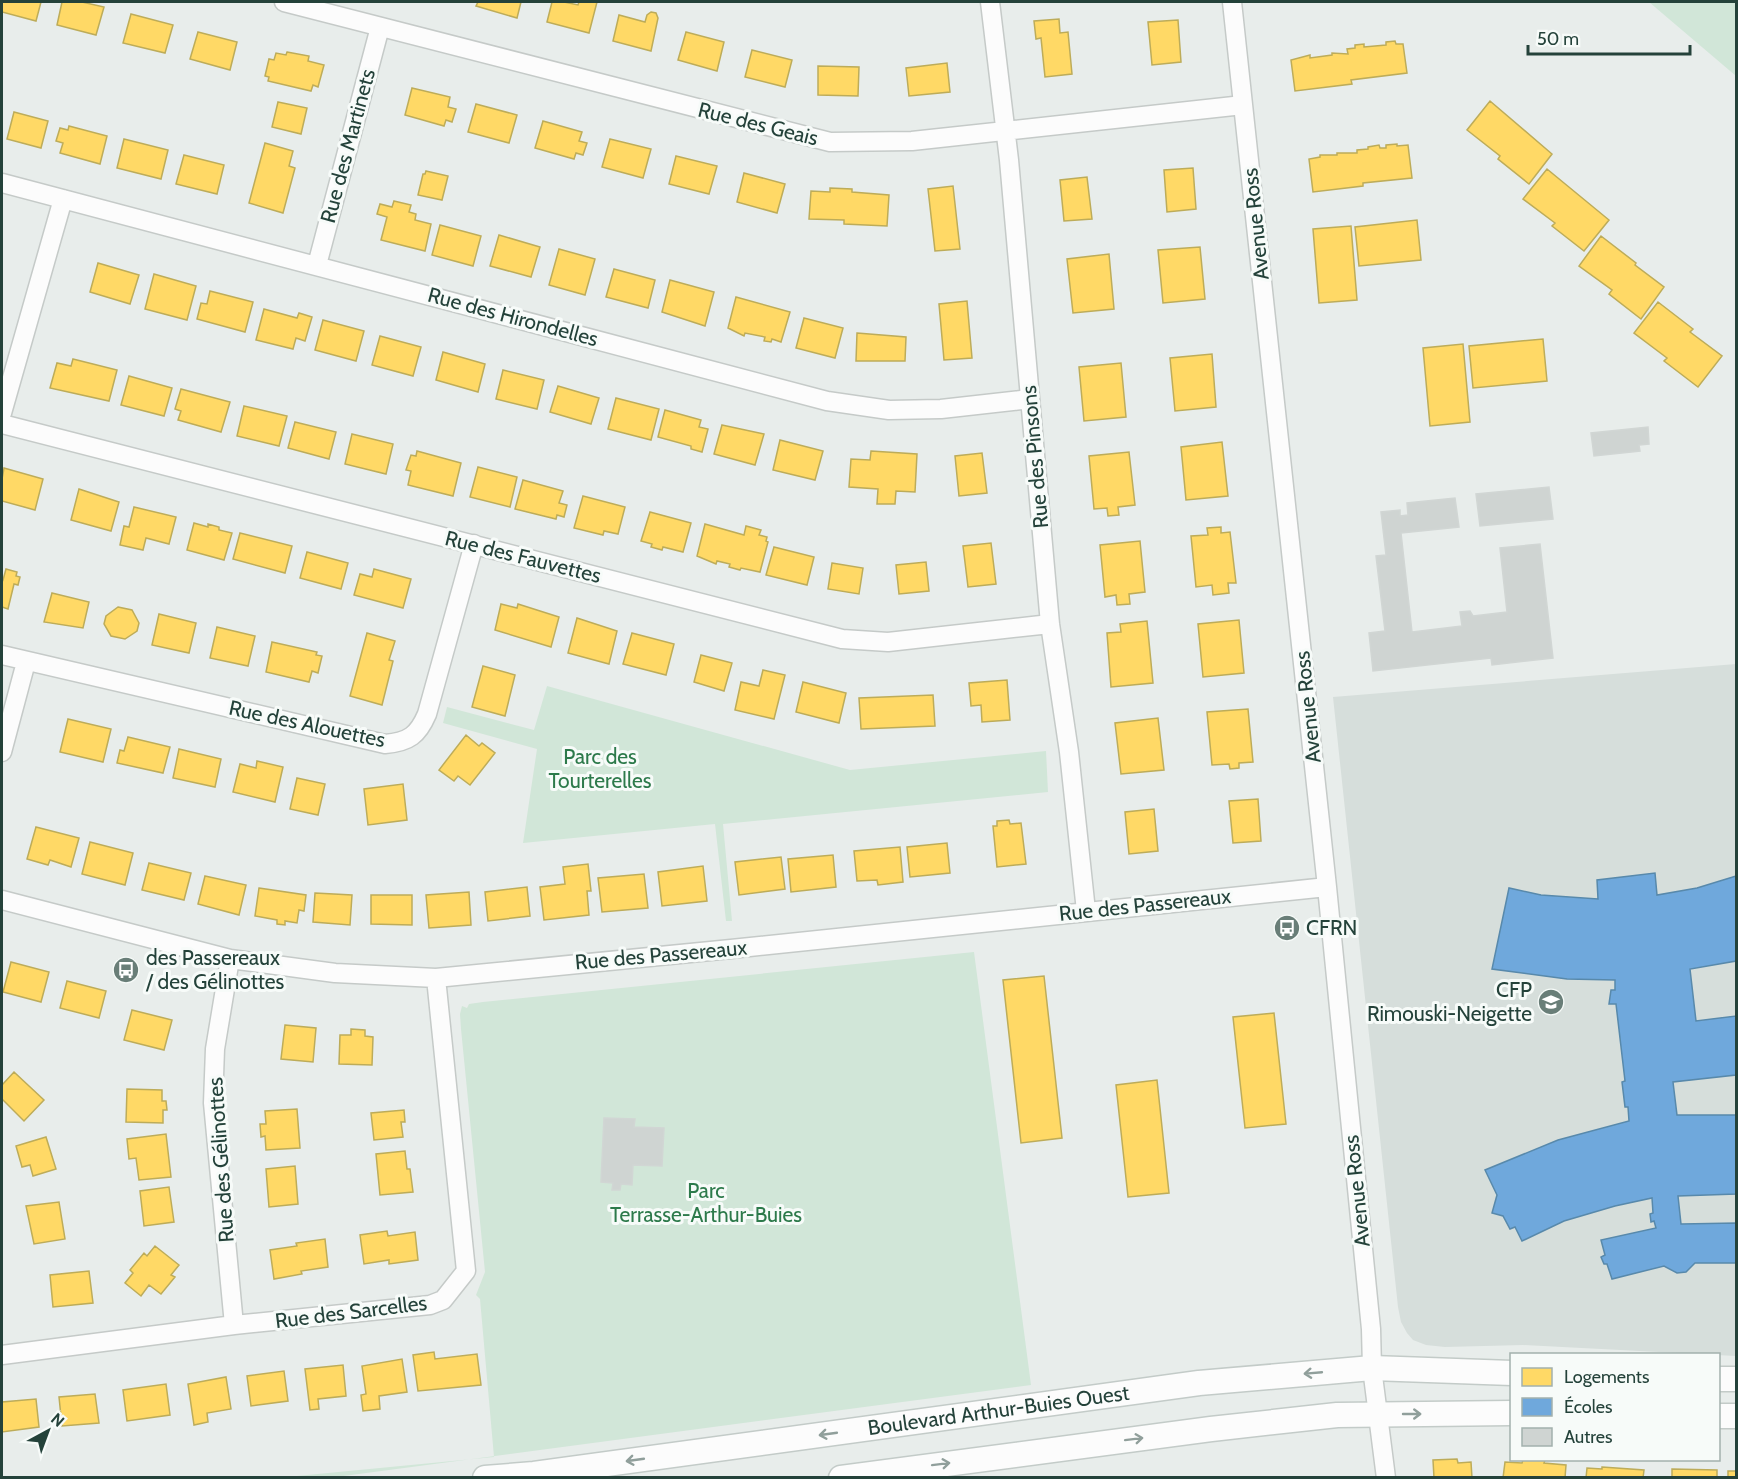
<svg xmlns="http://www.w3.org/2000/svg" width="1738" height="1479" font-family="Cabin,sans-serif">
	<rect width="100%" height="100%" fill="#e8edeb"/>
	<path fill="#d6dedb" d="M1736 664V1356L1523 1345 1445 1347 1426 1345 1413 1340 1407 1333 1401 1322 1398 1307 1333 697Z"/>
	<path fill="#d1e6d8" d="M1649 2H1736V76Z
		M547 686 850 770 1046 751 1048 792 723 824 732 921H726L715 824 523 843 537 749 443 723 447 707 534 730Z
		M974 952 1031 1385 336 1477 276 1478 494 1457 480 1299 476 1295 485 1272 461 1029 460 1014 462 1006 467 1008 469 1004 483 1002Z"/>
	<path fill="#ffd966" stroke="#bdac59" stroke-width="1.5" d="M2 2H41L36 21 2 12Z
		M62 2H82L104 7 96 35 57 25Z
		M478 2H521L517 18 476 6Z
		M552 2H564L578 5 579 2H597L589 33 547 22Z
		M651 12 656 13 658 18 651 51 613 41 619 15 645 22 647 15Z
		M131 14 173 25 165 53 123 43Z
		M1059 19 1060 33 1068 32 1072 74 1045 77 1041 38 1036 39 1034 21Z
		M1178 20 1181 62 1152 65 1148 22Z
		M198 32 237 42 230 70 190 59Z
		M686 32 724 42 717 71 678 60Z
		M1395 41 1396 44H1403L1407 73 1351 80 1352 84 1295 91 1291 60 1310 55V58L1332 55V53L1348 54 1347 49 1355 48V45L1364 44V47L1386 45V42Z
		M752 50 792 60 785 87 745 77Z
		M287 52 309 56 308 61 324 65 318 87 313 85 311 91 268 81 269 77 265 76 269 59 274 60 276 53 286 55Z
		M947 63 950 92 909 96 906 68Z
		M818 66 859 67 858 96 818 95Z
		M412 88 450 97 448 107 456 109 452 122 446 120 444 126 405 115Z
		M1490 101 1552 154 1529 184 1498 159 1500 156 1467 130Z
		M278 102 307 108 301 134 272 127Z
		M476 104 517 115 509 143 468 132Z
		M14 112 48 121 41 148 7 139Z
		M543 121 582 132 579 141 587 143 583 155 576 153 574 159 535 148Z
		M69 126 107 136 100 164 60 153 63 143 56 141 60 128 68 130Z
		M124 139 168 150 161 179 117 168Z
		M610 139 651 149 643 178 602 167Z
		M265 143 293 151 289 166 295 168 283 213 249 203Z
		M1397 144V146L1408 145 1412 178 1363 183V186L1313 192 1309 159 1320 157V155H1337V153H1357V150L1368 149V147L1379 145 1380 148H1386V145Z
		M184 155 224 165 217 194 176 184Z
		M676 156 717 166 709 194 669 184Z
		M1193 168 1196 209 1167 212 1164 170Z
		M1547 169 1609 220 1584 251 1552 226 1555 223 1523 199Z
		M426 171 448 176 442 200 418 195 423 174H425Z
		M744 173 785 184 777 213 737 202Z
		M1087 177 1092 219 1064 221 1060 180Z
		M953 186 960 249 935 251 928 189Z
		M830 188 852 189V192L889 195 887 226 844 224V220L809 219 811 191 830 192Z
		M394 201 411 205 409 212 416 214 415 220 431 224 425 251 381 240 387 217 377 214 380 204 392 207Z
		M1417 220 1421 260 1359 266 1355 227Z
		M440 225 481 236 473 266 432 255Z
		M1351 226 1357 300 1319 303 1313 229Z
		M499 235 540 247 531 277 490 266Z
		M1601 236 1636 263 1635 265 1664 287 1641 319 1609 294 1612 290 1579 266Z
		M1200 247 1205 299 1163 303 1158 250Z
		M559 249 595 259 585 295 549 285Z
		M1109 254 1114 309 1073 313 1067 259Z
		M98 263 139 275 130 304 90 292Z
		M614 269 655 280 648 308 606 297Z
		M154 274 196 286 187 320 145 309Z
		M670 280 714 292 705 326 662 312Z
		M210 291 253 302 245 332 197 319 201 303 207 304Z
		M736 297 790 312 781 342 772 339 771 342 764 341 765 337 745 333 744 336 728 328Z
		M967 301 972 358 944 360 939 304Z
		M1658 302 1693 329 1690 332 1722 356 1698 387 1664 361 1667 358 1634 333Z
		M264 309 297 318 299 313 312 317 305 341 296 338 293 349 256 340Z
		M804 318 843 328 835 358 796 348Z
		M323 320 364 331 356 361 315 350Z
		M857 333 906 337 905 361H856Z
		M380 336 421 347 413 376 372 365Z
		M1543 339 1547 381 1473 388 1469 346Z
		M1463 344 1470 422 1430 426 1423 348Z
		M443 352 485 364 478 392 436 380Z
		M1212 354 1216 407 1175 411 1170 358Z
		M73 359 117 370 109 401 50 388 57 363 71 366Z
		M1121 363 1126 417 1084 421 1079 367Z
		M503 370 544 380 537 409 496 399Z
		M129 376 172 388 164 416 121 405Z
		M558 386 599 398 591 424 550 412Z
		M181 389 230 402 221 432 178 420 181 411 175 409Z
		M616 398 659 409 651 440 608 429Z
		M244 406 287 416 279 446 237 436Z
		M665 410 701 420 699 427 708 429 702 452 691 449V446L658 437Z
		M295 422 336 432 329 459 288 448Z
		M722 425 764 434 755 465 714 454Z
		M352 434 393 444 386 474 345 464Z
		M780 440 823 451 815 480 773 470Z
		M1222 442 1228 496 1186 500 1181 447Z
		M417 451 461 463 453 496 408 485 411 471 406 470 411 455 416 456Z
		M871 451 917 454 915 492 896 491 895 504H877L878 489 849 487 851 459 870 460Z
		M1129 452 1135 505 1118 507 1119 515 1108 516 1107 508 1094 509 1089 456Z
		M982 453 987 493 959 496 955 456Z
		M478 467 517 477 510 507 470 497Z
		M4 468 43 479 35 510 2 501V479Z
		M523 480 563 491 559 503 567 505 564 517 557 515 556 519 515 509Z
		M79 489 119 502 111 531 71 520Z
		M583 496 625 507 618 534 604 531 603 535 574 528Z
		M134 507 176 517 169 544 146 538 143 550 120 545 124 526 129 527Z
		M650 512 691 523 683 552 663 547 662 550 651 547 652 544 641 541Z
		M194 523 208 527V524L219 527V530L232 533 224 560 187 550Z
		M705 524 744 535 746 526 761 530 759 535 767 537 766 541 768 542 760 572 741 568 740 570 729 567 730 564 717 561 716 564 697 556Z
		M1221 527V533L1230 532 1236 583H1228L1229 593 1213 595 1212 585 1196 587 1191 536 1208 535 1207 528Z
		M240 533 292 546 285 573 233 559Z
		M1140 541 1145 592 1129 594 1130 604 1117 605 1116 595 1105 597 1100 545Z
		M991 543 996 584 968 587 963 546Z
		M774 547 814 557 807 585 766 575Z
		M307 552 348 563 341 589 300 578Z
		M926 562 929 591 899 594 896 565Z
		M832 563 863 568 859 594 828 589Z
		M6 569 17 572 16 576 20 577 18 585 14 584 8 609 2 607V579L3 580Z
		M374 569 411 579 403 608 354 595 360 574 372 577Z
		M52 593 89 602 83 628 44 622Z
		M501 604 517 608 518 604 559 617 551 647 495 630Z
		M118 607 132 610 139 623 137 631 125 639 111 636 104 624 106 616Z
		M159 614 196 623 189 653 152 645Z
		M577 618 617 631 609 664 568 653Z
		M1239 620 1244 673 1203 677 1198 624Z
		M1147 621 1153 683 1111 687 1107 633 1121 632 1120 624Z
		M217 627 255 636 248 666 210 658Z
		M367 633 395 641 389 660 393 661 382 705 350 696Z
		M632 633 674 644 666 675 623 664Z
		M272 642 317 652 316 655 322 656 318 673 312 671 309 682 266 672Z
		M701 655 732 663 724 691 694 682Z
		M483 666 515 675 505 716 472 707Z
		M763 670 785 675 774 719 735 710 741 682 759 686Z
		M1007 680 1010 720 982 722 981 705 971 706 969 683Z
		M803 682 846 693 839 723 796 712Z
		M933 695 935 726 861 729 859 698Z
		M1248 709 1253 762 1239 763V768L1230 769 1229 764 1212 765 1207 712Z
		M1158 718 1164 770 1121 774 1115 723Z
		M68 719 111 729 103 762 60 752Z
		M466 735 479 746 482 743 495 753 470 785 458 776 454 781 439 770Z
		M128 737 170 747 163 773 117 763 120 750 124 751Z
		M179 749 221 759 215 787 173 778Z
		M257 761 283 767 275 802 233 792 240 764 256 768Z
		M297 778 325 784 318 815 290 809Z
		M403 784 407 820 368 825 364 789Z
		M1258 799 1261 841 1233 843 1229 801Z
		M1154 809 1158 851 1129 854 1125 812Z
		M1009 820 1010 824 1021 823 1026 864 997 867 993 826H997V821Z
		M36 827 79 838 71 867 50 860 48 865 27 859Z
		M90 842 133 853 125 885 82 874Z
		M947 843 950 873 910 877 907 847Z
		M900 847 903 882 878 885 877 880 857 881 854 851Z
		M833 855 836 887 791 892 788 859Z
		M781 857 785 889 739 895 735 862Z
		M149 863 191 873 184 900 142 890Z
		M588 864 591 891H587L589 915 544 920 540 887 565 884 563 867Z
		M703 866 707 901 662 906 658 872Z
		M644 874 648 908 602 912 598 878Z
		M205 876 246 885 239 915 198 904Z
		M527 887 530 916 488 921 485 892Z
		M259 888 306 895 304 911 299 910 297 923 285 921V925L277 924V920L255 916Z
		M469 892 471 925 429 928 426 895Z
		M315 893 352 895 350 925 313 922Z
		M371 895H412V925L371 924Z
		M11 962 49 972 41 1002 3 992Z
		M1044 976 1062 1138 1021 1143 1003 980Z
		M67 981 106 991 99 1018 60 1008Z
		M132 1010 172 1020 164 1050 124 1040Z
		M1274 1013 1286 1124 1245 1128 1233 1017Z
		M285 1025 316 1028 313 1062 281 1059Z
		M351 1029 365 1030V1036L373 1037 372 1065 339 1064 340 1035H351Z
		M14 1072 44 1100 24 1121 2 1099V1085Z
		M1157 1080 1169 1193 1128 1197 1116 1085Z
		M127 1089 162 1090V1101H166L167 1110H163V1123L126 1122Z
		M297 1109 300 1148 266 1150 265 1136 261 1137 260 1124H266L265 1111Z
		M404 1110 405 1122H401L403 1137 374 1140 371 1113Z
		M166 1134 171 1177 139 1180 136 1158 129 1159 127 1139Z
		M46 1137 56 1169 33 1176 30 1165 22 1167 16 1146Z
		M405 1151 407 1169H410L413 1192 380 1195 376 1154Z
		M295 1166 298 1204 269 1207 266 1169Z
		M169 1187 174 1222 144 1226 140 1191Z
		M59 1202 65 1239 34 1244 26 1206Z
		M387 1231 388 1236 415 1232 418 1260 389 1264V1260L364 1264 360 1235Z
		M325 1239 328 1267 301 1271 302 1274 274 1279 270 1250 297 1246 296 1243Z
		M155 1246 179 1265 171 1275 175 1277 161 1294 149 1285 141 1296 125 1283 133 1273 130 1270 144 1253 147 1256Z
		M89 1271 93 1303 53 1307 50 1275Z
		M434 1352 435 1359 477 1354 481 1385 418 1391 413 1355Z
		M402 1359 407 1392 379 1396 380 1409 363 1411 361 1395 366 1394 362 1366Z
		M343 1365 346 1396 318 1399 319 1409 310 1410 305 1369Z
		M284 1371 288 1401 251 1406 247 1376Z
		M226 1377 231 1409 207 1413 208 1422 194 1425 188 1384Z
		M166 1384 170 1415 127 1421 123 1390Z
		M95 1394 99 1423 62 1426 59 1397Z
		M36 1399 39 1427 2 1432V1402Z
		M1457 1459 1458 1463 1471 1462 1472 1478H1434L1433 1460Z
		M1523 1460H1545L1544 1463 1566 1465 1565 1478H1503L1505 1462 1522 1463Z
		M1602 1467 1644 1470 1643 1478H1586L1587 1468 1602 1469Z
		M1672 1469 1717 1470V1478H1672Z
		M1728 1471H1736V1478H1728Z"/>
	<path fill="#6fa8dc" stroke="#5889ab" stroke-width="1.5" d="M1655 873 1657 895 1697 888 1736 876V961L1690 969 1696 1021 1736 1016V1075L1673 1082 1677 1115H1736V1194L1678 1196 1681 1224 1736 1223V1263H1695L1686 1272 1677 1273 1664 1266 1612 1279 1607 1264H1604L1601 1257 1605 1255 1601 1240 1656 1228 1654 1221 1651 1222 1650 1214 1653 1213 1652 1198 1615 1206 1564 1221 1522 1241 1515 1227 1510 1229 1503 1216 1492 1213 1497 1195 1485 1170 1558 1140 1629 1121 1628 1107H1625L1622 1082 1625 1081 1616 1004H1609L1611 990H1615V980L1567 979 1492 969 1509 888 1541 895 1598 899 1597 880Z"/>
	<path fill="#cfd4d2" stroke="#d1d6d4" stroke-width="1.5" d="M1648 427 1649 444 1639 445 1640 451 1594 456 1591 433Z
		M1549 487 1553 519 1480 526 1476 494Z
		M1455 498 1459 527 1401 533 1412 632 1462 626 1460 612 1470 611 1473 616 1507 612 1500 548 1540 544 1553 658 1492 665 1491 658 1373 671 1369 633 1385 631 1376 556 1386 555 1381 512 1400 510V516L1408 515 1407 503Z
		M604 1118 635 1119 634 1127 664 1128 662 1166 633 1165 632 1185 621 1184 620 1190H612L613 1183 601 1182Z"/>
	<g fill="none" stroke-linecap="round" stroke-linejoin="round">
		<g stroke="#c5cac8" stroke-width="21">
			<path id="street" d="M284 2 830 142 912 141 1243 105
				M990 2 1009 160 1050 624 1069 752 1086 911
				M1232 2 1327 887 1371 1329 1372 1368 1386 1478
				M2 183 827 401 889 410 941 409 1030 399
				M317 265 380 27
				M2 413 63 199
				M2 424 842 639 888 642 1050 624
				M2 655 385 744C409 742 418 735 427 714L474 544
				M2 752 26 662
				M2 900 230 959 335 973 436 978 731 949 1327 887
				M230 959 215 1049 213 1103 234 1325
				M2 1355 234 1325 430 1305 443 1300 466 1271 436 978"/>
		</g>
		<g stroke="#c3cbc8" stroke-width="27">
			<g id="secondary">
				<path d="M1718 1379H1736"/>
				<path d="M1718 1416H1736"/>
				<path id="s1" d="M485 1478 534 1474 1199 1383 1372 1368 1512 1373"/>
				<path d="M841 1478 1211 1429 1337 1415 1512 1413"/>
			</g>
		</g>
		<use href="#street" stroke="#fcfcfc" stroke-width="18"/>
		<use href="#secondary" stroke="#fcfcfc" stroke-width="24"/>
	</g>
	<defs><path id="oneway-shaft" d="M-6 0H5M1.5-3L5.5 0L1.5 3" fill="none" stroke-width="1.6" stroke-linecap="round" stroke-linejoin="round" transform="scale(1.5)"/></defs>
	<g stroke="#909f9b">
		<use href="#oneway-shaft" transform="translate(1313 1373) rotate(175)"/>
		<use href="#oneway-shaft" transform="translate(1412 1414)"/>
		<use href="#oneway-shaft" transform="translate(828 1434) rotate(172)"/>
		<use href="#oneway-shaft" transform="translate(1134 1439) rotate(-7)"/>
		<use href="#oneway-shaft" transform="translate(635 1460) rotate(172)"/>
		<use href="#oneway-shaft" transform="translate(941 1464) rotate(-7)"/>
	</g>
	<defs>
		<g id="bus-disc" transform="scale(1.35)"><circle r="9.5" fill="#697e78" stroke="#f7fbf9"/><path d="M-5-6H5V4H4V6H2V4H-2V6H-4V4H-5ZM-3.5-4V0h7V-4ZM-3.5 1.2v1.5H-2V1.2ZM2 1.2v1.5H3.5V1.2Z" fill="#fff"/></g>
		<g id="school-disc" transform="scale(1.35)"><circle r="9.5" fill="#697e78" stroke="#f7fbf9"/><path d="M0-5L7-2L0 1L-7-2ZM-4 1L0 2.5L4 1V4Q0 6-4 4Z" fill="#fff"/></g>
	</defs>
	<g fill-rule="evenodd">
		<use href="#bus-disc" x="1287" y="928"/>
		<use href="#bus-disc" x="126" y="970"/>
		<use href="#school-disc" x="1551" y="1002"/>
	</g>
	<g text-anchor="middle" stroke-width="6" stroke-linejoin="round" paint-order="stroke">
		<g font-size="21" fill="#24423a" stroke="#f7fbf9">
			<text transform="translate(758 124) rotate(14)" y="7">Rue des Geais</text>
			<text transform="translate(348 146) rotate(-75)" y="7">Rue des Martinets</text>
			<text transform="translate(1256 224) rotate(-96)" y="7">Avenue Ross</text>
			<text transform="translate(513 317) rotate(15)" y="7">Rue des Hirondelles</text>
			<text transform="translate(1035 457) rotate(-95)" y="7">Rue des Pinsons</text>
			<text transform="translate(523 557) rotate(14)" y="7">Rue des Fauvettes</text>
			<text transform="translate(1308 707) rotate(-96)" y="7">Avenue Ross</text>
			<text transform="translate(307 724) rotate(12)" y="7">Rue des Alouettes</text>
			<text transform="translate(1145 905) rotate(-6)" y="7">Rue des Passereaux</text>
			<text transform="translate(661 955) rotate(-5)" y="7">Rue des Passereaux</text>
			<text transform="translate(221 1160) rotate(-94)" y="7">Rue des Gélinottes</text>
			<text transform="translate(1357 1191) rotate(-96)" y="7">Avenue Ross</text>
			<text transform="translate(351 1312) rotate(-7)" y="7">Rue des Sarcelles</text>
			<text dy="7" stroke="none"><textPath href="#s1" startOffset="518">Boulevard Arthur-Buies Ouest</textPath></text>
		</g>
		<g font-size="21" fill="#2d7a4b" stroke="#f7fbf9">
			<text x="600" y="764">Parc des<tspan x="600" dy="24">Tourterelles</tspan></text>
			<text x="706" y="1198">Parc<tspan x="706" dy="24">Terrasse-Arthur-Buies</tspan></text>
		</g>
		<g font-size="21" fill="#24423a" stroke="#f7fbf9" text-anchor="start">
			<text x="1306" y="935">CFRN</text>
			<text x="146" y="965">des Passereaux<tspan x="146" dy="24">/ des Gélinottes</tspan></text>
			<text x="1532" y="997" text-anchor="end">CFP<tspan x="1532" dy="24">Rimouski-Neigette</tspan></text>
		</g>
	</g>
	<rect width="1738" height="1479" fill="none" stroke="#24423a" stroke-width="6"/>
	<rect x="1510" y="1353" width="210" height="108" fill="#f7fbf9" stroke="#a3b1ad" stroke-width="1.5"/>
	<rect x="1522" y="1368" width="30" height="18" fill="#ffd966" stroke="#a3b1ad" stroke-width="1.5"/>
	<text x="1564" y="1383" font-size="18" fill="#24423a">Logements</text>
	<rect x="1522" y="1398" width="30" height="18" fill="#6fa8dc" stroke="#a3b1ad" stroke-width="1.5"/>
	<text x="1564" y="1413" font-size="18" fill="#24423a">Écoles</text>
	<rect x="1522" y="1428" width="30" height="18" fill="#cfd4d2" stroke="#a3b1ad" stroke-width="1.5"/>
	<text x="1564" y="1443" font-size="18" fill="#24423a">Autres</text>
	<g transform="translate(48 1431) rotate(41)" stroke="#f7fbf9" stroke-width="4.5" paint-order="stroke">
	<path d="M0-4.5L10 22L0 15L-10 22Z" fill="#24423a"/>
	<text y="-9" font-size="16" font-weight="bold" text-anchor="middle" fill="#24423a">N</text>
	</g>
	<path d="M1528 45v9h162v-9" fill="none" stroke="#24423a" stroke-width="3"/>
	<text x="1537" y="45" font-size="18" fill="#24423a" stroke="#f7fbf9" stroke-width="4.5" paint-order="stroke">50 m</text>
</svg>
